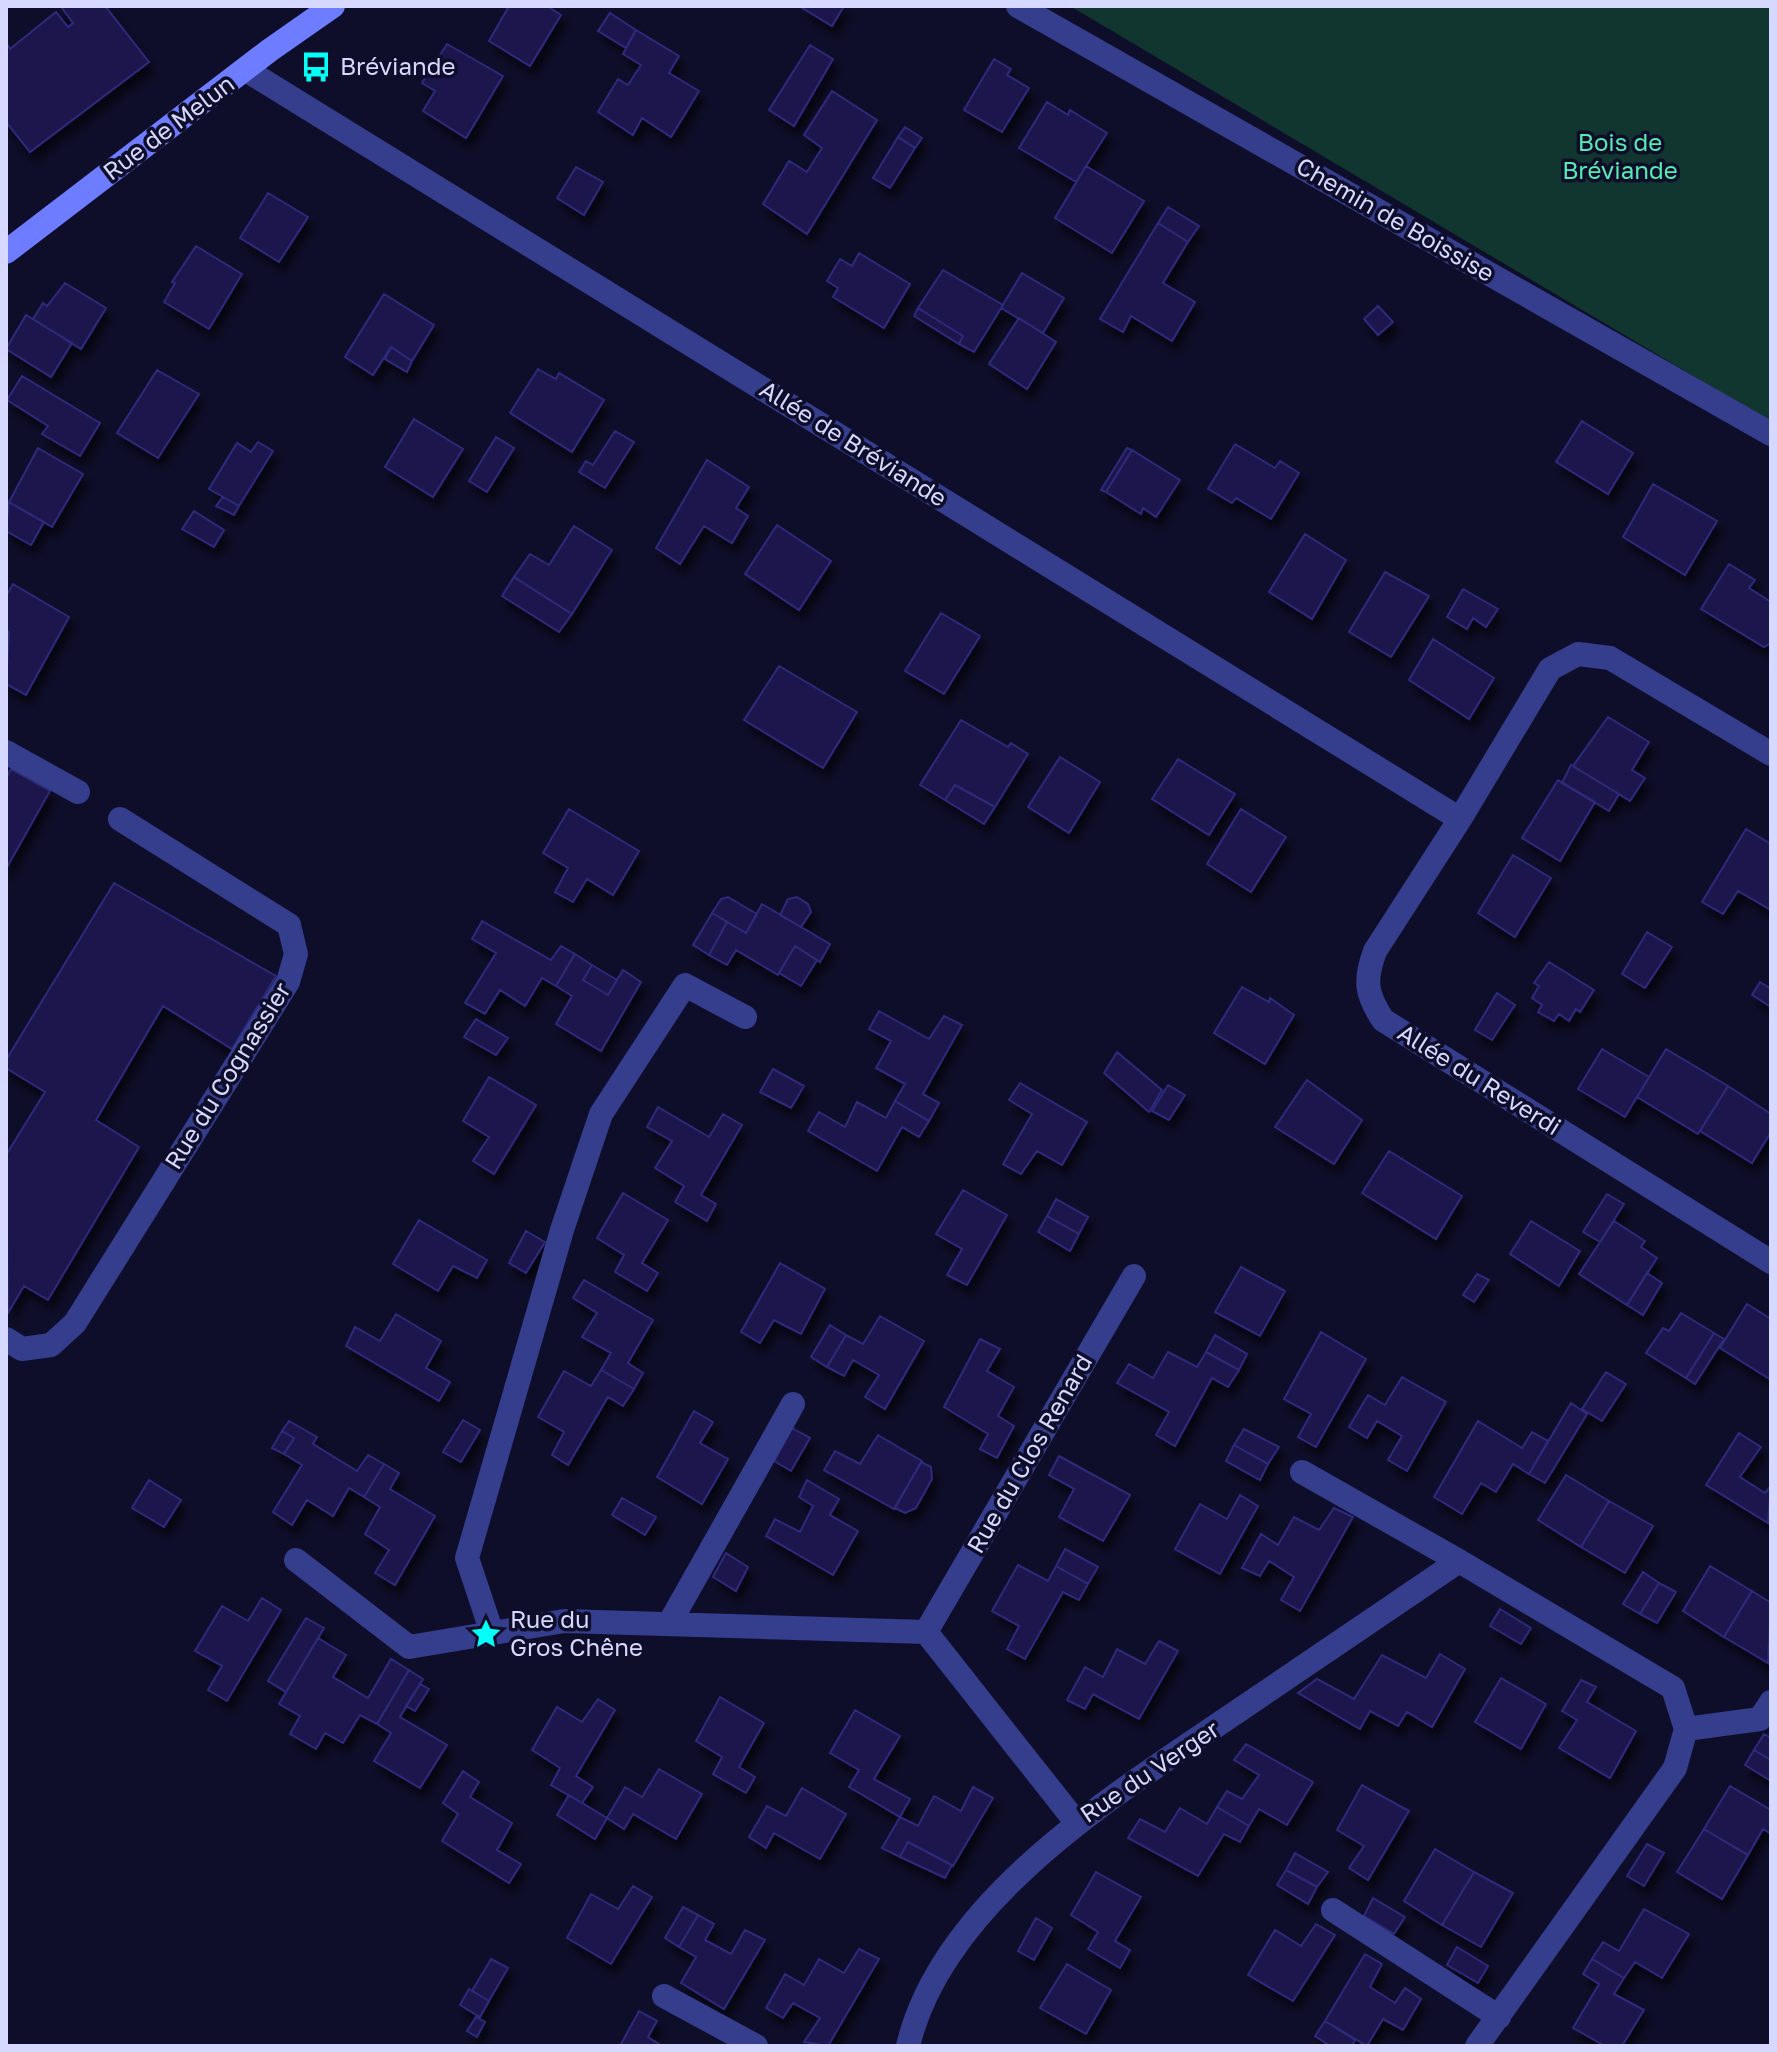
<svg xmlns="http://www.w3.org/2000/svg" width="1777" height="2052" font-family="'Golos Text',sans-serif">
	<defs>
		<filter id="shadow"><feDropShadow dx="5" dy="9" stdDeviation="4" flood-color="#0009"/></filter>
	</defs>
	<rect width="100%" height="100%" fill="#0f0e2a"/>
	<path fill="#11352f" d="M1070 6H1771V422Z"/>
	<path fill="#1c194d" stroke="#2e297b" stroke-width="2" filter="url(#shadow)" d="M65 6H105L149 62 30 152 6 122V42L10 49 56 12 68 27 73 23 62 8Z
		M509 6H547L561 15 530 66 489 41Z
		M799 6H844L832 26Z
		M610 13 636 30 626 48 598 31Z
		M636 30 679 56 669 73 699 91 671 137 642 118 633 135 598 112 618 79 628 85 641 65 623 54Z
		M447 44 503 76 466 138 423 111 435 91 422 83Z
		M810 45 833 59 794 126 769 110Z
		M994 59 1011 69 1007 75 1029 88 1002 132 964 110Z
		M832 91 877 120 807 234 763 204 789 161 807 172 822 148 804 135Z
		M1047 102 1068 115 1070 110 1107 133 1076 182 1019 148Z
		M905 127 922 138 915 148 898 137Z
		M898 137 915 148 890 188 873 178Z
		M1086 166 1144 201 1112 253 1055 218Z
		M576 167 603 182 584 215 557 198Z
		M268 193 308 217 279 262 240 238Z
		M1168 207 1199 226 1188 242 1158 223Z
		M1158 223 1188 242 1163 283 1195 302 1172 341 1131 316 1123 332 1100 319Z
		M196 246 242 274 209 329 164 302 175 283 172 282Z
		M859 253 910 284 884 328 833 297 838 288 827 281 840 259 852 266Z
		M943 270 1003 305 974 352 959 344 963 336 918 308Z
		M1022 273 1064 298 1043 333 1001 308Z
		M65 283 106 308 81 349 33 319 43 303 47 306Z
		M384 294 434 325 412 361 391 347 373 375 345 357Z
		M1378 306 1393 322 1378 335 1364 319Z
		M918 308 963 336 959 344 914 316Z
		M26 315 72 343 51 377 6 349Z
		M1019 318 1056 342 1027 389 989 364Z
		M391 347 412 361 407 372 385 359Z
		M538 369 556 379 559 373 604 400 572 452 510 413Z
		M157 370 199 394 158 458 117 433Z
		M22 376 100 423 80 456 42 434 48 426 7 400Z
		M414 419 463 449 433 497 385 467Z
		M1582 421 1633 453 1608 494 1556 462Z
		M615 431 634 442 605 488 579 472 586 461 593 465Z
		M496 437 514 448 487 492 469 481Z
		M258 442 273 451 239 506 209 489 237 443 251 452Z
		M1235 444 1275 468 1280 461 1299 473 1271 519 1236 498 1232 503 1208 489Z
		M38 448 83 474 52 527 9 502Z
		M1127 448 1132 450 1106 492 1101 490Z
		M1132 450 1180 480 1156 517 1143 508 1141 514 1106 492Z
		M707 460 749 487 736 508 748 516 732 543 704 526 680 564 656 548Z
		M1653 484 1717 521 1685 575 1623 537Z
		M223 497 239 506 234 515 216 506Z
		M9 502 44 522 31 545 6 531Z
		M194 511 224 530 214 547 182 529Z
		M777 525 831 561 799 610 745 574Z
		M574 526 612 550 572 614 514 577 530 554 549 565Z
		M1305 534 1346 560 1312 619 1269 592Z
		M1729 564 1755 580 1749 588 1771 602V643L1764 647 1701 609Z
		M1385 572 1429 596 1391 657 1349 632Z
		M514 577 572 614 559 632 502 596Z
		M13 584 69 617 26 695 6 684 9 632 6 630V596Z
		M1463 589 1498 609 1486 627 1473 618 1467 629 1447 617Z
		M941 613 980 636 944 694 905 671Z
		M1433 639 1494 678 1469 719 1409 680Z
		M779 666 857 712 823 768 744 720Z
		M1608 717 1649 742 1632 770 1645 778 1630 801 1573 766Z
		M961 720 1008 747 1011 743 1028 754 995 807 955 785 945 800 920 785Z
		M1060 757 1100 782 1069 833 1028 807Z
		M1178 759 1235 794 1209 835 1152 799Z
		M1571 765 1619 794 1609 811 1562 783Z
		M11 769 50 791 6 869V778Z
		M1558 780 1595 802 1560 861 1522 838Z
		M955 785 995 807 984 824 945 800Z
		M569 809 639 851 613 895 587 879 573 902 555 892 568 868 543 853Z
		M1241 809 1286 837 1251 892 1207 864Z
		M1746 829 1771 844V910L1738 891 1723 914 1702 902Z
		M1513 855 1551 878 1515 937 1478 913Z
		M114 883 276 976 232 1049 163 1006 96 1120 139 1147 48 1300 24 1286 8 1313 6 1155 45 1092 6 1068V1060Z
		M728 897 757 914 746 933 712 913 721 899Z
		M797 897 808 904 811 912 801 927 780 915 788 899Z
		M762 904 830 944 820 962 795 946 778 975 736 950 727 965 709 955 727 922 746 933Z
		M712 913 727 922 709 955 693 945Z
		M482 921 551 960 561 946 575 954 556 986 542 978 525 1006 500 990 485 1014 465 1003 496 953 472 939Z
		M1647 932 1672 947 1645 988 1622 974Z
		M795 946 817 960 801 986 779 973Z
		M575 954 592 965 583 980 608 995 623 970 641 982 601 1051 556 1024 572 996 556 986Z
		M1549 962 1594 990 1580 1012 1576 1009 1569 1021 1559 1014 1554 1021 1538 1012 1542 1005 1532 998 1539 986 1534 983Z
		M592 965 617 980 608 995 583 980Z
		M1760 982 1771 989V1007L1752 995Z
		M1242 987 1269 1002 1270 998 1294 1015 1265 1064 1214 1033Z
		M1497 993 1515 1005 1492 1040 1475 1030Z
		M879 1011 929 1039 944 1016 962 1025 923 1094 939 1103 929 1121 895 1101 905 1084 876 1068 891 1041 869 1029Z
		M476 1019 508 1038 496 1055 464 1037Z
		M1602 1049 1649 1077 1625 1117 1578 1089Z
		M1666 1049 1728 1086 1698 1134 1637 1097Z
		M1117 1052 1162 1090 1149 1112 1104 1073Z
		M773 1069 804 1086 791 1108 760 1092Z
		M489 1077 536 1105 494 1174 473 1161 489 1137 463 1121Z
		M1307 1080 1362 1120 1334 1164 1275 1127Z
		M1020 1083 1087 1122 1062 1165 1037 1151 1021 1174 1003 1164 1032 1114 1009 1100Z
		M1168 1085 1185 1095 1169 1120 1152 1111Z
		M1728 1086 1771 1114V1132L1752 1163 1700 1131Z
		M895 1101 929 1121 919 1137 902 1127 877 1171 808 1131 819 1112 845 1127 857 1102 886 1118Z
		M658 1107 709 1137 723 1114 742 1125 701 1195 716 1204 707 1221 675 1202 684 1186 655 1168 672 1141 647 1127Z
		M1389 1151 1462 1196 1436 1239 1362 1193Z
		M963 1190 1007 1215 967 1285 947 1275 962 1249 936 1234Z
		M623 1193 668 1220 642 1263 658 1273 647 1291 615 1272 624 1255 597 1238Z
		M1607 1194 1624 1204 1600 1242 1583 1232Z
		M1056 1199 1088 1217 1079 1234 1047 1216Z
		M1047 1216 1079 1234 1070 1251 1038 1232Z
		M419 1220 487 1260 477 1278 453 1266 438 1291 393 1264Z
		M1531 1221 1580 1251 1559 1286 1510 1254Z
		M1614 1221 1645 1241 1641 1247 1657 1258 1627 1305 1579 1274Z
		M526 1231 545 1242 526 1273 509 1263Z
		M780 1263 825 1289 801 1334 774 1320 760 1343 741 1332Z
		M1241 1267 1285 1291 1260 1336 1215 1312Z
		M1647 1273 1662 1283 1643 1315 1627 1305Z
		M1477 1274 1489 1280 1474 1302 1463 1295Z
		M584 1280 653 1320 628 1363 643 1373 634 1389 601 1370 611 1353 582 1337 597 1313 573 1298Z
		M1747 1304 1771 1319V1380L1720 1348Z
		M1681 1313 1714 1333 1686 1378 1646 1353 1663 1328 1669 1331Z
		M396 1314 441 1341 426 1368 450 1382 439 1401 346 1346 355 1327 380 1341Z
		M880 1316 924 1341 885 1409 865 1397 879 1375 853 1360 844 1376 827 1367 846 1335 863 1344Z
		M830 1325 846 1335 827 1367 811 1357Z
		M1321 1332 1366 1359 1316 1447 1298 1437 1311 1414 1284 1399Z
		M1714 1333 1724 1339 1695 1384 1686 1378Z
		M1215 1335 1247 1354 1239 1370 1206 1352Z
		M980 1339 1000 1349 987 1371 1014 1387 998 1416 1014 1426 997 1458 980 1449 988 1434 944 1407Z
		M1168 1352 1197 1367 1206 1352 1239 1370 1228 1387 1212 1378 1175 1446 1156 1435 1169 1412 1117 1383 1129 1364 1153 1378Z
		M601 1370 634 1389 623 1406 608 1397 568 1465 552 1455 564 1432 538 1417 564 1371 591 1386Z
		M1606 1372 1626 1384 1602 1421 1582 1409Z
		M1402 1377 1446 1402 1407 1471 1388 1460 1402 1436 1377 1421 1367 1438 1349 1427 1368 1395 1385 1405Z
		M1571 1403 1587 1414 1545 1483 1529 1474Z
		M694 1411 713 1422 700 1443 728 1459 702 1504 657 1477Z
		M463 1420 480 1430 461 1462 443 1452Z
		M289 1421 317 1437 313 1444 357 1471 368 1455 384 1464 364 1497 349 1488 333 1516 307 1500 292 1525 273 1512 302 1465 284 1454 294 1438 282 1431Z
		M1478 1421 1522 1448 1532 1432 1548 1441 1529 1474 1513 1464 1496 1492 1481 1483 1462 1514 1434 1497Z
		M792 1428 810 1438 791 1471 774 1461Z
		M1244 1429 1279 1447 1268 1464 1234 1445Z
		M282 1431 294 1438 284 1454 272 1448Z
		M1739 1433 1761 1447 1740 1477 1765 1493 1771 1486 1768 1523 1706 1485Z
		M878 1435 922 1461 894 1509 824 1470 835 1451 860 1464Z
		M1234 1445 1268 1464 1260 1480 1226 1461Z
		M1059 1456 1130 1495 1103 1541 1059 1517 1074 1489 1049 1475Z
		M921 1462 931 1467 932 1479 916 1508 905 1513 895 1508Z
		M384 1464 399 1473 390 1489 435 1516 395 1585 375 1573 389 1550 365 1534 380 1507 364 1497Z
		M1566 1475 1609 1501 1581 1547 1538 1520Z
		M149 1480 181 1500 164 1527 132 1508Z
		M807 1480 839 1499 830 1515 858 1531 833 1575 766 1536 775 1519 800 1532 813 1506 799 1497Z
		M1240 1495 1258 1506 1220 1574 1175 1549 1200 1504 1227 1519Z
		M622 1498 656 1517 645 1535 612 1515Z
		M1609 1501 1653 1526 1625 1573 1581 1547Z
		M1334 1508 1353 1517 1300 1611 1281 1600 1294 1577 1269 1561 1260 1576 1242 1568 1261 1534 1278 1545 1294 1517 1319 1530Z
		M1065 1549 1098 1567 1088 1584 1056 1566Z
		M726 1553 748 1567 736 1591 713 1577Z
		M1018 1565 1048 1581 1056 1566 1088 1584 1079 1600 1063 1592 1025 1659 1007 1649 1019 1626 992 1611Z
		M1710 1566 1752 1591 1724 1637 1683 1611Z
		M1643 1572 1659 1583 1640 1614 1623 1604Z
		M1659 1583 1676 1592 1657 1623 1640 1614Z
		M1752 1591 1771 1603 1768 1663 1724 1637Z
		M262 1598 281 1610 227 1701 208 1690 222 1666 195 1651 222 1606 248 1621Z
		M1500 1609 1531 1628 1521 1644 1490 1626Z
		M306 1618 324 1628 286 1692 268 1681Z
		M318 1638 346 1655 333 1677 368 1698 391 1659 409 1670 377 1724 360 1715 343 1743 325 1733 316 1749 290 1734 300 1716 279 1704Z
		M1159 1641 1178 1651 1139 1719 1093 1694 1085 1709 1067 1700 1085 1667 1103 1677 1117 1649 1145 1664Z
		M1440 1654 1465 1669 1432 1727 1407 1712 1398 1726 1370 1711 1360 1729 1298 1693 1317 1679 1354 1699 1382 1655 1426 1678Z
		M409 1670 423 1679 400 1717 447 1745 420 1788 374 1761 391 1733 377 1724Z
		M1501 1678 1546 1704 1521 1749 1475 1722Z
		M1581 1680 1596 1687 1587 1702 1636 1731 1610 1778 1559 1748 1577 1720 1562 1711Z
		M420 1684 429 1689 415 1711 406 1706Z
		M720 1697 764 1723 739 1767 755 1777 746 1793 713 1774 722 1757 696 1741Z
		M598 1699 615 1710 576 1776 593 1787 582 1803 551 1785 560 1768 532 1750 557 1707 582 1722Z
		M855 1710 900 1736 874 1779 910 1799 900 1817 849 1787 859 1770 830 1753Z
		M1764 1734 1771 1738V1760L1754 1750Z
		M1246 1744 1313 1782 1287 1825 1259 1809 1249 1826 1217 1807 1227 1791 1242 1799 1259 1775 1234 1760Z
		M1754 1750 1771 1760V1781L1745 1765Z
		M659 1769 702 1794 676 1839 633 1814 624 1829 607 1818 625 1787 642 1797Z
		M463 1771 479 1782 470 1797 512 1823 497 1850 521 1864 509 1883 442 1841 458 1814 443 1803Z
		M1362 1785 1409 1811 1368 1880 1349 1868 1364 1846 1337 1830Z
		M1730 1786 1771 1810V1834L1763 1829 1748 1855 1704 1829Z
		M973 1787 993 1798 953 1866 908 1842 900 1857 882 1848 900 1817 918 1826 934 1796 961 1811Z
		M802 1788 846 1814 820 1859 774 1833 766 1848 749 1837 767 1806 786 1816Z
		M569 1795 607 1818 595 1839 557 1815Z
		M1217 1807 1249 1826 1240 1842 1224 1834 1198 1876 1128 1838 1140 1819 1165 1832 1180 1808 1207 1824Z
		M1704 1829 1748 1855 1722 1899 1677 1872Z
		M908 1842 952 1865 945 1878 900 1857Z
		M1647 1844 1664 1853 1644 1886 1627 1876Z
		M1435 1849 1474 1872 1442 1925 1404 1901Z
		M1295 1853 1328 1872 1317 1887 1286 1870Z
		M1286 1870 1317 1887 1308 1904 1277 1885Z
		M1096 1872 1141 1897 1115 1941 1130 1950 1120 1968 1088 1949 1098 1932 1071 1915Z
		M1474 1872 1513 1893 1481 1947 1442 1925Z
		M633 1886 652 1897 611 1964 567 1938 591 1894 618 1909Z
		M1373 1898 1405 1917 1394 1934 1364 1916Z
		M683 1907 698 1915 679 1947 665 1938Z
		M1644 1909 1689 1934 1662 1978 1635 1962 1624 1978 1592 1959 1603 1942 1619 1951Z
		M698 1915 714 1924 705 1940 731 1954 745 1930 765 1940 724 2009 681 1983 696 1957 679 1947Z
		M1036 1918 1052 1928 1034 1960 1018 1951Z
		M1316 1924 1335 1935 1293 2001 1248 1975 1275 1930 1301 1946Z
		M1457 1947 1488 1966 1478 1983 1447 1965Z
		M859 1949 879 1959 828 2046 804 2042 820 2018 793 2003 783 2018 766 2008 785 1974 804 1985 819 1959 844 1973Z
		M1365 1954 1382 1964 1370 1987 1395 2003 1405 1988 1421 1999 1403 2030 1383 2019 1367 2046 1325 2021Z
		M491 1959 508 1968 489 2001 472 1991Z
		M1592 1959 1624 1978 1614 1994 1644 2010 1622 2046H1605L1573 2028 1599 1984 1583 1974Z
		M1067 1964 1111 1990 1086 2034 1040 2008Z
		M469 1989 489 2001 480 2017 460 2005Z
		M639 2011 657 2021 648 2037 662 2046H620Z
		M476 2017 485 2022 477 2037 467 2031Z
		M1325 2021 1355 2040 1352 2046H1330L1315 2036Z"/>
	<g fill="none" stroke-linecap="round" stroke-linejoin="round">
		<path stroke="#353d8d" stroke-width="24" d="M6 752 78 792"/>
		<path stroke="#353d8d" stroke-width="24" d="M1018 6 1771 434
			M246 70 1460 819
			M1771 754 1610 658 1578 654 1550 669 1460 819 1375 951C1364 981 1366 994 1383 1020L1771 1262
			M6 1339 22 1349 51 1345 75 1323 288 982 296 954 289 925 120 819
			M1302 1472 1459 1561
			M296 1560 409 1647 564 1621 926 1632 1076 1822
			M669 1624 793 1404
			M926 1632 1134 1276
			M492 1633 467 1558 562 1230 601 1114 685 985 745 1017
			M1686 1729 1760 1719 1771 1702
			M1333 1910 1499 2017
			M664 1996 756 2046
			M908 2046C943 1898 1121 1791 1238 1711 1312 1661 1385 1611 1459 1561L1673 1688 1686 1729 1675 1768 1477 2046"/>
		<path stroke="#6e7dff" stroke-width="24" d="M6 252 270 50 333 6"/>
	</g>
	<defs>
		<g id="bus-bare" transform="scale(2.4)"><path d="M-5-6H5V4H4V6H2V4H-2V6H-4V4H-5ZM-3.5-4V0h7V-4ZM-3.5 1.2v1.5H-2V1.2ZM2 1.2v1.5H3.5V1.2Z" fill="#03fff7" stroke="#0f0e2a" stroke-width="2.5" paint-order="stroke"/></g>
		<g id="sight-bare" transform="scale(2.4)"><path d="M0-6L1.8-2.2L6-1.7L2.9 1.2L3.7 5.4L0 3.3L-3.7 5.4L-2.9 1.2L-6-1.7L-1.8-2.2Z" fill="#03fff7" stroke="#0f0e2a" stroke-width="2.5" paint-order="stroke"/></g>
	</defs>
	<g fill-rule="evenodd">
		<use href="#bus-bare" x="316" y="67"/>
		<use href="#sight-bare" x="486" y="1634"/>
	</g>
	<g text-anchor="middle" stroke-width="7" stroke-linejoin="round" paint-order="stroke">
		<g font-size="24" fill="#d7d8ff" stroke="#0f0e2a" text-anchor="start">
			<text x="340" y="75">Bréviande</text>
			<text x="510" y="1628">Rue du<tspan x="510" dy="28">Gros Chêne</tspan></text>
		</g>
		<g font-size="24" fill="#d7d8ff" stroke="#0f0e2a">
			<text transform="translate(169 128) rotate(-37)" y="8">Rue de Melun</text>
			<text transform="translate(1395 220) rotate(30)" y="8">Chemin de Boissise</text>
			<text transform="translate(853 444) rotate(32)" y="8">Allée de Bréviande</text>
			<text transform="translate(228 1076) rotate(-58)" y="8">Rue du Cognassier</text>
			<text transform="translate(1479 1080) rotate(32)" y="8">Allée du Reverdi</text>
			<text transform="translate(1030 1454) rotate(-60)" y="8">Rue du Clos Renard</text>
			<text transform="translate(1150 1772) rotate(-34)" y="8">Rue du Verger</text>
		</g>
		<g font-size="24" fill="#58eab3" stroke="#0f0e2a">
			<text x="1620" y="151">Bois de<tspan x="1620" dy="28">Bréviande</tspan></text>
		</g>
	</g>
	<rect width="1777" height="2052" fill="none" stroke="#d7d8ff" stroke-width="16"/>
</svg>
